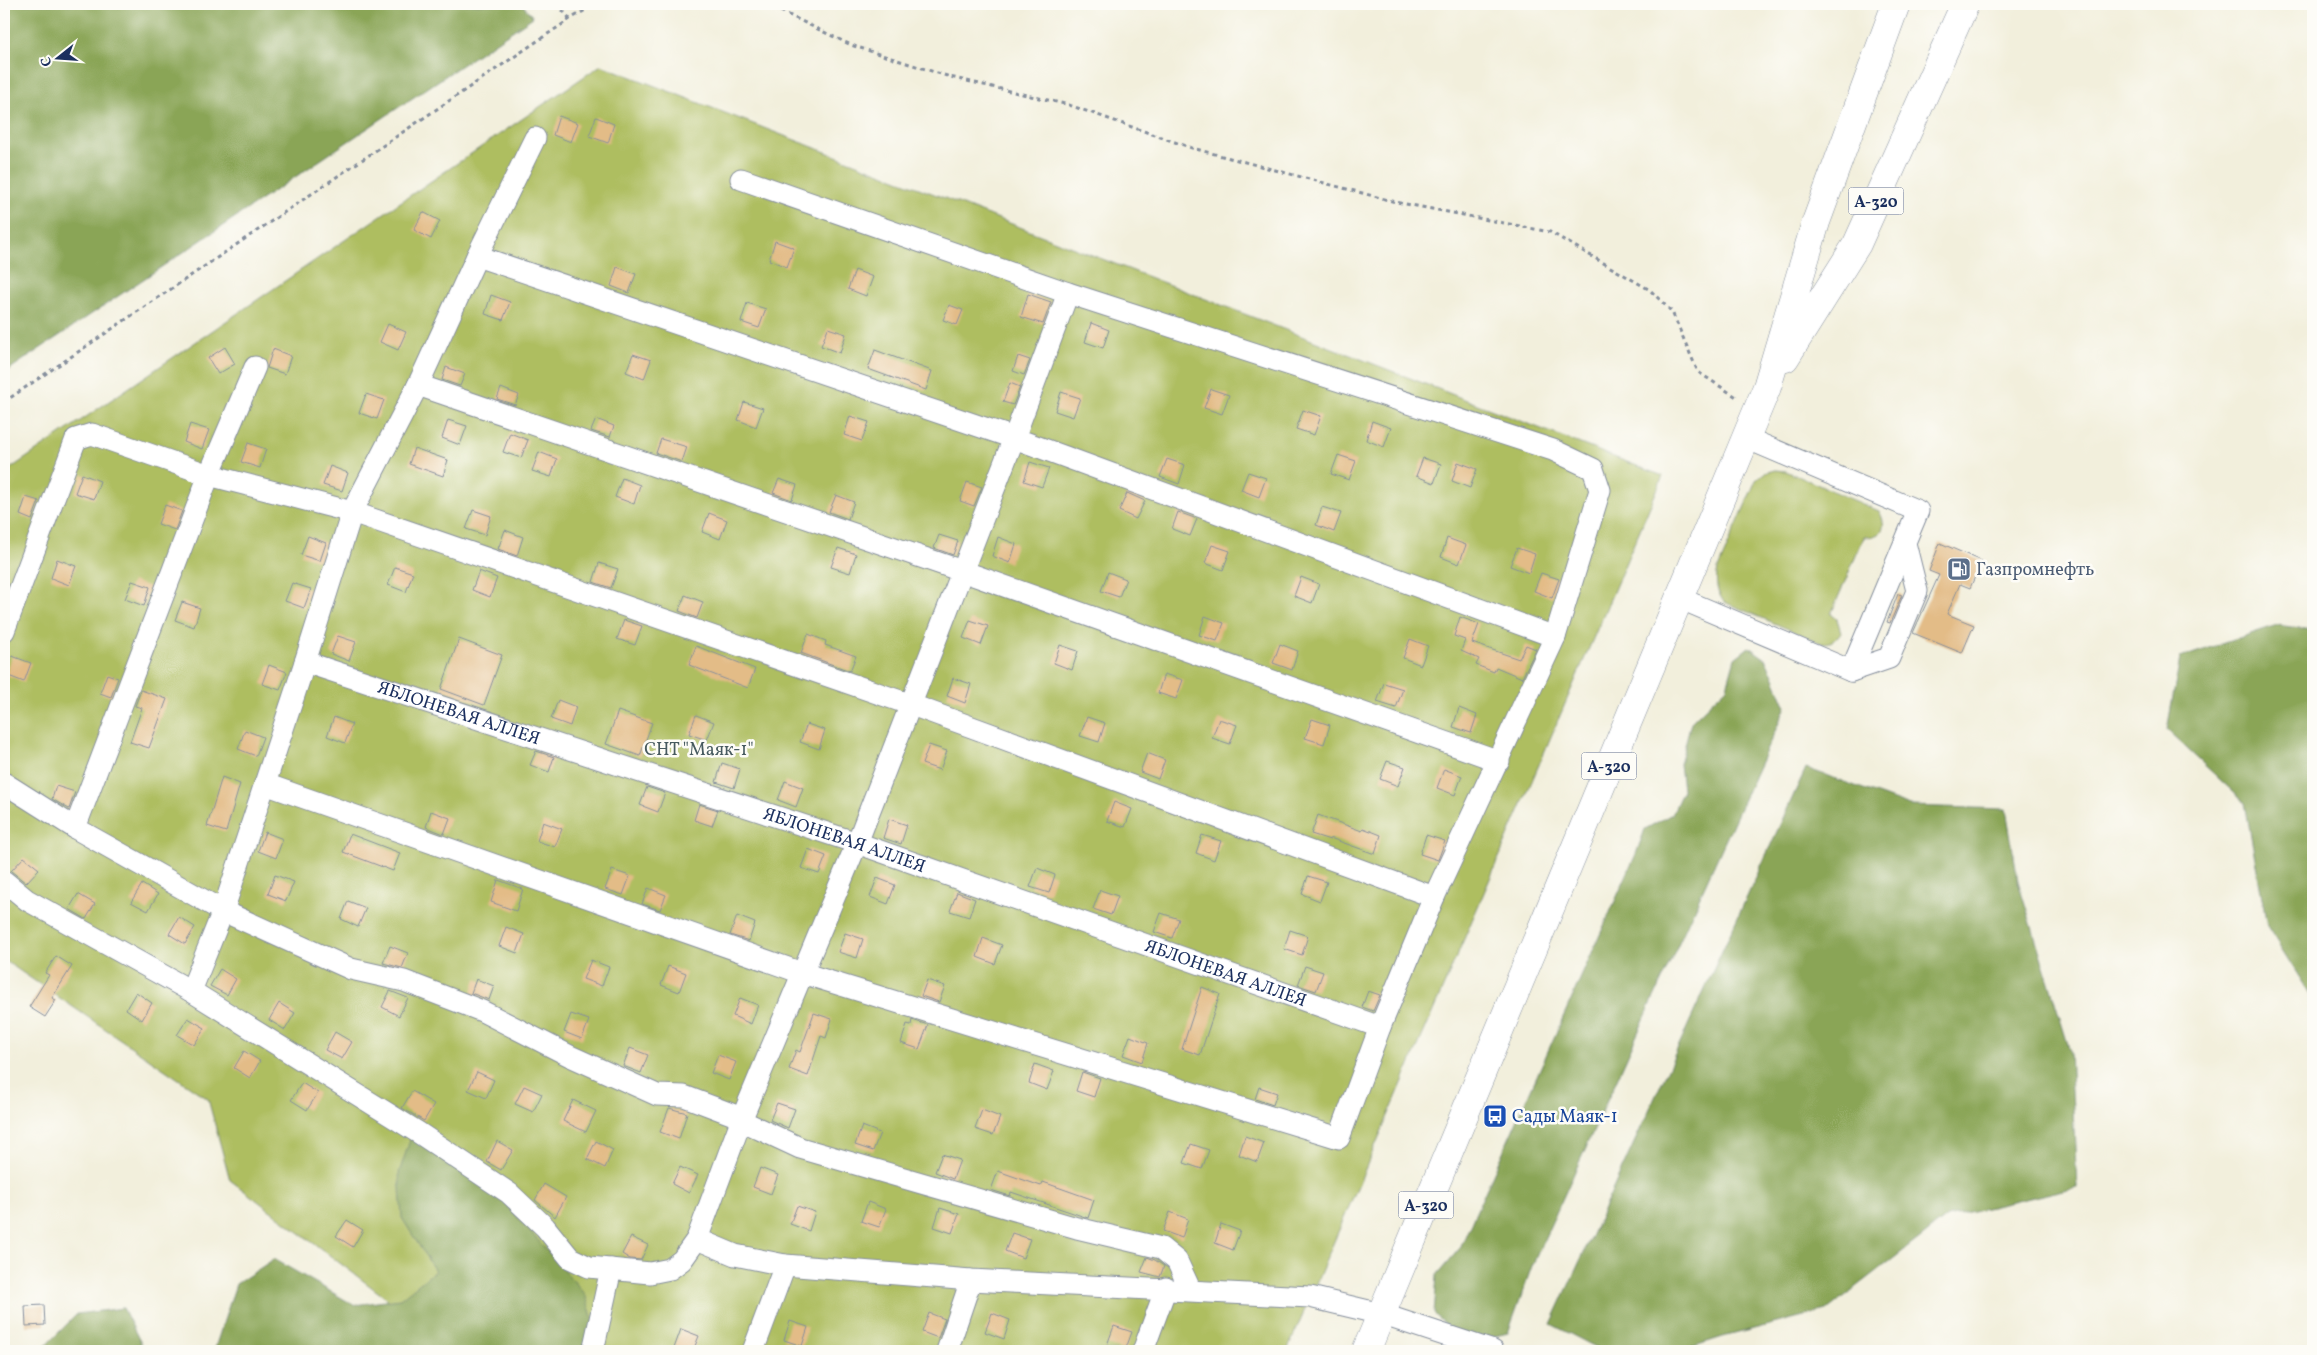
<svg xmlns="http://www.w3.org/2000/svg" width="2317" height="1355" font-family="Vollkorn,serif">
	<rect width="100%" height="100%" fill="#fdfcf7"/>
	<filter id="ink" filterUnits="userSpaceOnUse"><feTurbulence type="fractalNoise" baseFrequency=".02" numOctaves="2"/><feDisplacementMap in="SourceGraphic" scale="10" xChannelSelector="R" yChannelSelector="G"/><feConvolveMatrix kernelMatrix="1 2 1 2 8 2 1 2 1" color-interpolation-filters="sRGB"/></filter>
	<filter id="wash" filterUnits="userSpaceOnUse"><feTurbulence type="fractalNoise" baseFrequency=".0096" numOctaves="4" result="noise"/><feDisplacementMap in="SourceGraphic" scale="20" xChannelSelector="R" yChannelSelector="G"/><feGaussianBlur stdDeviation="1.12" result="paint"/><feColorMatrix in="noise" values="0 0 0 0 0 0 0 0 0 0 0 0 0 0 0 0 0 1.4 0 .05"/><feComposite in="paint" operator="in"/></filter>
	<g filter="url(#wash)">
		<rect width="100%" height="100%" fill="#f2efdc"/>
		<path fill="#aebe61" stroke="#647660" d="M601 65 1663 476 1287 1351H456L230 1180 208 1099 4 960V473Z
			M1775 470 1786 471 1879 511C1888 527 1883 537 1864 537L1831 614 1837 619 1841 632C1835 641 1831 643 1821 643L1724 602C1716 591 1715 582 1718 569L1756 480 1764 473Z"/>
		<path fill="#8aa557" stroke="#526a5a" d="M4 4H522L533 17 4 373Z
			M2277 625 2313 630V999L2267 926 2245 803 2167 730 2180 658Z
			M1749 647 1766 659 1786 707 1532 1266 1508 1333 1483 1339 1452 1330 1434 1314 1437 1275 1460 1248 1636 854 1645 829 1672 814 1683 790 1680 764 1691 722 1727 687 1735 658Z
			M1806 768 1910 806 2006 809 2018 881 2070 1051 2077 1187 1947 1217 1827 1310 1723 1337 1679 1351H1603L1551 1324Z
			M411 1137 490 1186 585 1294 602 1349 601 1351H214L236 1284 274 1259 354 1305 400 1299 435 1271 402 1218 399 1173Z
			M123 1308 145 1351H43L45 1346 77 1314Z"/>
		<g id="blocks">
			<path fill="#e3bc87" d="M559 116 578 123 571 142 553 135Z
				M596 117 614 124 608 143 589 136Z
				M423 212 440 221 431 239 414 230Z
				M775 241 794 248 787 267 769 260Z
				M617 267 636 274 629 293 611 286Z
				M855 270 873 277 866 296 848 289Z
				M1028 294 1051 302 1043 324 1021 317Z
				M491 295 510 302 503 320 485 314Z
				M747 303 766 309 759 328 741 322Z
				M949 305 963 310 957 325 943 320Z
				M1091 323 1109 330 1103 348 1085 342Z
				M388 324 406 332 398 350 380 342Z
				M828 328 846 334 840 353 821 346Z
				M225 347 235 364 218 374 208 358Z
				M273 349 291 356 285 374 267 368Z
				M875 350 932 371 926 390 868 369Z
				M633 354 651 360 644 379 626 372Z
				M1018 356 1030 360 1024 375 1013 371Z
				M446 367 465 374 460 386 442 380Z
				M1010 383 1020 387 1013 405 1003 402Z
				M501 388 519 395 515 405 497 399Z
				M1211 389 1229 395 1222 414 1204 408Z
				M1061 392 1080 398 1073 417 1055 411Z
				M366 394 384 400 377 419 359 413Z
				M744 402 763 408 756 427 738 420Z
				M1303 410 1321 416 1314 435 1296 429Z
				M850 416 869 422 862 441 844 435Z
				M596 419 614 426 610 437 591 431Z
				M448 420 467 426 460 445 442 438Z
				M1372 421 1391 428 1384 447 1366 440Z
				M190 424 209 430 202 449 184 442Z
				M510 433 528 440 521 458 503 452Z
				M661 439 687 447 682 462 656 453Z
				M248 443 266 449 260 468 241 462Z
				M414 448 448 460 443 476 409 464Z
				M539 452 557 459 551 477 532 471Z
				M1338 455 1356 461 1349 480 1331 474Z
				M1423 458 1441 464 1434 483 1416 476Z
				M1167 459 1185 465 1179 484 1160 477Z
				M1030 462 1049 468 1042 487 1024 481Z
				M1458 462 1477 469 1470 488 1452 481Z
				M330 466 348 473 342 491 323 485Z
				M1248 472 1266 478 1259 497 1241 490Z
				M82 474 100 481 94 499 75 493Z
				M622 478 640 485 634 504 615 497Z
				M779 479 797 485 792 500 773 493Z
				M967 482 982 487 974 506 960 501Z
				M1127 493 1145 501 1136 519 1119 511Z
				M836 495 854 502 848 519 829 512Z
				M26 497 39 501 32 520 20 515Z
				M165 505 182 511 175 530 158 524Z
				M1322 507 1341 513 1334 532 1316 525Z
				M473 510 491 516 485 535 466 529Z
				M1178 512 1197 519 1190 536 1172 529Z
				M709 513 727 520 720 539 702 532Z
				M505 530 523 537 517 556 498 549Z
				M939 535 958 541 953 555 934 548Z
				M308 536 326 543 320 561 301 555Z
				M998 537 1016 544 1010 563 992 556Z
				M1447 538 1466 545 1459 564 1441 557Z
				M1940 543 1982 561 1970 588 1960 584 1947 614 1974 625 1962 653 1913 633 1939 575 1929 571Z
				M1212 545 1230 551 1223 570 1205 563Z
				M838 548 856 554 850 573 831 567Z
				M1517 548 1535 554 1529 573 1510 566Z
				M57 559 76 566 69 585 51 578Z
				M599 563 618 569 611 588 593 582Z
				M395 567 413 573 406 592 388 585Z
				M479 571 497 578 490 597 472 590Z
				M1108 572 1126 579 1119 597 1101 591Z
				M1541 573 1559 579 1552 598 1534 591Z
				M1301 577 1319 584 1312 603 1294 596Z
				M132 581 150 587 144 606 125 599Z
				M292 583 311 589 304 608 285 601Z
				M1898 594 1902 595 1890 623 1887 622Z
				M685 595 703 602 697 618 679 611Z
				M182 602 200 608 194 627 175 620Z
				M1205 616 1224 623 1217 641 1199 635Z
				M1460 617 1479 624 1472 643 1519 659 1526 645 1536 649 1522 678 1496 667 1494 672 1476 665 1479 659 1461 651 1465 640 1454 636Z
				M624 620 642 626 635 645 617 639Z
				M970 620 988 626 981 645 963 638Z
				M808 634 826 641 825 645 856 656 850 671 801 653Z
				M338 636 356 642 349 661 331 654Z
				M459 639 502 655 484 705 441 689Z
				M1410 639 1428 646 1421 665 1403 658Z
				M1280 644 1298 651 1292 670 1273 663Z
				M1060 645 1078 651 1072 670 1054 663Z
				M696 646 755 669 748 688 689 665Z
				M12 656 31 663 24 682 6 675Z
				M269 665 287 672 280 690 262 684Z
				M107 674 118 678 111 697 100 693Z
				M1164 674 1183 680 1176 699 1158 693Z
				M953 678 971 684 965 703 947 696Z
				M1384 683 1403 689 1396 708 1377 702Z
				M141 690 167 699 149 748 130 742 142 708 135 706Z
				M558 700 576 707 570 726 551 719Z
				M1459 708 1477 715 1471 733 1453 727Z
				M618 711 652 723 640 756 606 744Z
				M696 715 714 722 707 740 689 734Z
				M334 717 352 724 345 743 327 736Z
				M1087 717 1105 723 1099 742 1080 736Z
				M1219 719 1237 725 1230 744 1212 738Z
				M1312 719 1330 725 1324 744 1305 738Z
				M807 724 825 730 819 749 800 742Z
				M245 730 263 737 256 756 238 749Z
				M929 745 947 751 940 770 922 764Z
				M536 751 554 757 549 772 530 765Z
				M1147 753 1165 760 1158 779 1140 772Z
				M1387 761 1405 767 1398 786 1380 779Z
				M722 763 740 769 734 788 716 782Z
				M1444 769 1462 776 1455 795 1437 788Z
				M222 777 240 784 226 832 207 826Z
				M785 781 803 788 796 807 778 800Z
				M56 786 75 792 69 809 52 799Z
				M647 787 665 793 658 812 640 805Z
				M1114 802 1132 809 1125 827 1107 821Z
				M699 804 718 810 712 826 694 820Z
				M431 811 450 818 444 834 426 827Z
				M1318 815 1362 831 1363 828 1381 835 1375 854 1330 838V840L1311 834Z
				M889 819 907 825 901 844 883 838Z
				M543 822 562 829 555 847 537 841Z
				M265 832 283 839 276 858 258 851Z
				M350 834 400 853 393 871 343 852Z
				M1202 835 1221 841 1214 860 1196 853Z
				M1426 835 1445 841 1438 860 1420 854Z
				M808 849 826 856 819 874 801 868Z
				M24 857 39 869 26 883 11 871Z
				M1037 868 1055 875 1049 893 1030 887Z
				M612 870 630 876 623 895 605 889Z
				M275 875 294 882 286 901 268 894Z
				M1308 876 1327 882 1320 901 1302 894Z
				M877 878 895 885 888 904 870 897Z
				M498 880 523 889 516 911 491 902Z
				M142 884 158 894 148 911 131 902Z
				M648 888 666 895 660 910 642 904Z
				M1100 890 1118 896 1111 915 1093 909Z
				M957 892 975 899 969 917 950 911Z
				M78 894 95 904 86 919 69 909Z
				M348 901 366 908 358 927 341 919Z
				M1161 913 1179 919 1172 938 1154 932Z
				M737 916 755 923 749 941 730 935Z
				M179 917 195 927 185 944 169 934Z
				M506 927 524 934 517 953 499 946Z
				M1290 930 1308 936 1302 955 1284 949Z
				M845 933 863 939 857 958 838 952Z
				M983 938 1002 945 995 964 977 957Z
				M390 946 408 953 402 968 383 963Z
				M56 956 72 966 52 998 56 1000 45 1017 29 1007 49 975 45 973Z
				M591 960 609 967 602 986 583 979Z
				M668 966 686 973 679 992 661 985Z
				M1305 966 1323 972 1316 991 1298 985Z
				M220 969 236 979 227 995 210 986Z
				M476 979 494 986 489 1000 471 993Z
				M927 980 945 986 939 1002 921 996Z
				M1202 987 1220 994 1200 1055 1182 1049Z
				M390 991 408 998 399 1016 382 1007Z
				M1368 991 1380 995 1373 1011 1362 1007Z
				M136 992 152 1003 142 1020 126 1009Z
				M740 998 758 1005 751 1024 733 1016Z
				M279 1003 295 1013 285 1030 269 1020Z
				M814 1013 832 1019 826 1038 821 1036 808 1076 789 1069 796 1050 800 1052Z
				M571 1014 589 1020 582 1039 564 1032Z
				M188 1018 205 1028 194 1045 177 1035Z
				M912 1020 928 1025 919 1049 901 1043 907 1024 911 1025Z
				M335 1032 352 1042 342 1059 325 1050Z
				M1130 1036 1148 1043 1142 1062 1123 1055Z
				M630 1048 648 1055 641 1073 623 1066Z
				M244 1051 260 1061 250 1078 234 1068Z
				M718 1055 736 1062 729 1080 711 1073Z
				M1035 1064 1054 1071 1047 1090 1029 1083Z
				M477 1072 494 1080 486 1098 468 1090Z
				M1082 1072 1100 1078 1094 1097 1076 1091Z
				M302 1083 318 1093 307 1110 291 1100Z
				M524 1086 542 1094 533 1112 515 1104Z
				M1259 1087 1277 1093 1273 1105 1255 1099Z
				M412 1091 434 1104 424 1121 402 1108Z
				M573 1100 596 1111 586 1132 563 1121Z
				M777 1103 795 1109 788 1128 770 1120Z
				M669 1108 687 1113 679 1139 660 1132Z
				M982 1110 1000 1117 993 1135 975 1129Z
				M862 1126 880 1133 873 1151 855 1145Z
				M1245 1136 1264 1143 1257 1162 1239 1155Z
				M497 1141 513 1150 501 1170 487 1162Z
				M596 1141 613 1150 605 1168 587 1159Z
				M1191 1144 1209 1150 1202 1169 1184 1163Z
				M942 1154 960 1160 953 1179 935 1172Z
				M680 1167 698 1175 689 1193 672 1184Z
				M760 1168 778 1175 771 1194 753 1187Z
				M998 1171 1041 1186 1043 1182 1094 1200 1088 1218 1011 1192 1010 1196 991 1190Z
				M544 1184 566 1197 555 1217 535 1200Z
				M868 1202 886 1209 879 1227 861 1221Z
				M797 1206 815 1212 809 1231 790 1224Z
				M940 1208 959 1214 952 1233 934 1227Z
				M1170 1212 1188 1219 1182 1238 1163 1231Z
				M347 1220 363 1230 353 1247 336 1236Z
				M1221 1224 1240 1231 1233 1250 1215 1243Z
				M1012 1233 1030 1239 1023 1258 1005 1251Z
				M631 1237 648 1245 641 1260 630 1259 622 1254Z
				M1147 1257 1155 1260 1164 1266 1160 1277 1141 1272Z
				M44 1305 45 1325 26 1326 25 1306Z
				M929 1313 945 1319 938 1338 922 1332Z
				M992 1313 1010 1320 1004 1339 985 1332Z
				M790 1321 808 1327 802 1346 784 1340Z
				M1114 1326 1132 1332 1125 1351 1107 1345Z
				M681 1329 699 1336 693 1351H673Z"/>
		</g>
	</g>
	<g filter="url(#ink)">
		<use href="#blocks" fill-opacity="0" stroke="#868f9d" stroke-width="1"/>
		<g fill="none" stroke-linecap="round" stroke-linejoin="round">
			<g stroke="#868f9d" stroke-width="23">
				<g id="minor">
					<path d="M477 256 1014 438 1555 637"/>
					<path d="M1068 293 1014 438 857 843 742 1118 697 1239 735 1255 785 1265 971 1280 1310 1297 1381 1314 1493 1351"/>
					<path d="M418 385 962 571 1499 761"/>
					<path d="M1746 438 1918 511 1851 671"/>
					<path d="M1679 598 1851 671 1889 658 1917 591 1905 543"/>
					<path d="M4 631 76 439 92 434 209 475 352 512 909 704 1434 897"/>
					<path id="s1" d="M305 662 857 843 1380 1027"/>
					<path d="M4 783 75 828 223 911 351 969 404 981 482 1011 570 1056 657 1095 684 1096 742 1118"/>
					<path d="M265 784 802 973 1339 1138 1380 1027 1434 897 1555 637 1600 490 1593 469 1553 450 1068 293 741 179"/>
					<path d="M75 828 209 475 255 367"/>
					<path d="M4 881 27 900 191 991 419 1133 509 1193 545 1227 570 1258 589 1267 650 1273 670 1269 682 1260 697 1239"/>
					<path d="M191 991 223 911 305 662 352 512 418 385 477 256 535 138"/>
					<path d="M742 1121 800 1148 1077 1228 1161 1248 1177 1261 1190 1289"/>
					<path d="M593 1351 611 1269"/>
					<path d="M753 1351 785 1265"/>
					<path d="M947 1351 971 1280"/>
					<path d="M1143 1351 1166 1288"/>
				</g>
			</g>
			<g stroke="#868f9d" stroke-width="29">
				<path id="highway" d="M1785 358 1857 244 1965 4
					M1366 1351 1767 387 1816 222 1896 4"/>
			</g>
			<path stroke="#868f9d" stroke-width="3" stroke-dasharray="4 4" stroke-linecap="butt" d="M557 4 570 19
				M766 4 851 45 950 77 1069 105 1192 148 1396 202 1550 232 1650 290 1672 312 1698 372 1738 398
				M4 402 570 19 596 4"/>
			<use href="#minor" stroke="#fff" stroke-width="21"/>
			<use href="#highway" stroke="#fff" stroke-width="28"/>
		</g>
	</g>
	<defs>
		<g id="fuel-square" transform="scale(1.25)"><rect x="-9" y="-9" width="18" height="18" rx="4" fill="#5c6f8a" stroke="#fdfcf7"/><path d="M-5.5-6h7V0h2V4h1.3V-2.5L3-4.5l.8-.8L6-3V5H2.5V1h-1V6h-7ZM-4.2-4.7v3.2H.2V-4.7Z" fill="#fff"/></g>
		<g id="bus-square" transform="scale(1.25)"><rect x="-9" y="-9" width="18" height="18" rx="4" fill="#1a4fb4" stroke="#fdfcf7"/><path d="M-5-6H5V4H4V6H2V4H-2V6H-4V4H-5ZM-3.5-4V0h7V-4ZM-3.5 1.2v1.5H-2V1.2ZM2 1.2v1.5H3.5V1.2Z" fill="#fff"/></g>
	</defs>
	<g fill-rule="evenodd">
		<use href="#fuel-square" x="1959" y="569"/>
		<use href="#bus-square" x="1495" y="1116"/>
	</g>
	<g text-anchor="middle" stroke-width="5" stroke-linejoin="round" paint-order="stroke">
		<g fill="#fdfcf7" stroke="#5f6c8c" stroke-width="1">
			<rect x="1848.5" y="187.5" width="55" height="27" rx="4"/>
			<rect x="1581.5" y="752.5" width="55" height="27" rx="4"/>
			<rect x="1398.5" y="1191.5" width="55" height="27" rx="4"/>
		</g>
		<g font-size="16" font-weight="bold" fill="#1b2f5e">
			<text x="1876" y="207">А-320</text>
			<text x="1609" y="772">А-320</text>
			<text x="1426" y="1211">А-320</text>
		</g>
		<g font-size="18" fill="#4e5e75" stroke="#fdfcf7" text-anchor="start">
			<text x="1976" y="575">Газпромнефть</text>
		</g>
		<g font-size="18" fill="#1b2f5e" stroke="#fdfcf7">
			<text dy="6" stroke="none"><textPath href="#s1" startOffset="162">ЯБЛОНЕВАЯ АЛЛЕЯ</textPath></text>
			<text dy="6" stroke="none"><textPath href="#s1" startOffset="568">ЯБЛОНЕВАЯ АЛЛЕЯ</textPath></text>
			<text dy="6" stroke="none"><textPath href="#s1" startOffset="972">ЯБЛОНЕВАЯ АЛЛЕЯ</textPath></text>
		</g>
		<g font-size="18" fill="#475a5f" stroke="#fdfcf7">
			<text x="699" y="755">СНТ "Маяк-1"</text>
		</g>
		<g font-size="18" fill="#164399" stroke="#fdfcf7" text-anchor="start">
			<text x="1512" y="1122">Сады Маяк-1</text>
		</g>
	</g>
	<rect width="2317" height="1355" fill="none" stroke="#fdfcf7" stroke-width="20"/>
	<g transform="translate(58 58) rotate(253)" stroke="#fdfcf7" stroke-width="4" paint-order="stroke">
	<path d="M0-4L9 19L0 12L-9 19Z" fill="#1b2f5e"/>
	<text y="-8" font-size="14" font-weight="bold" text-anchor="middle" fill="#1b2f5e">С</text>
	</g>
</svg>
